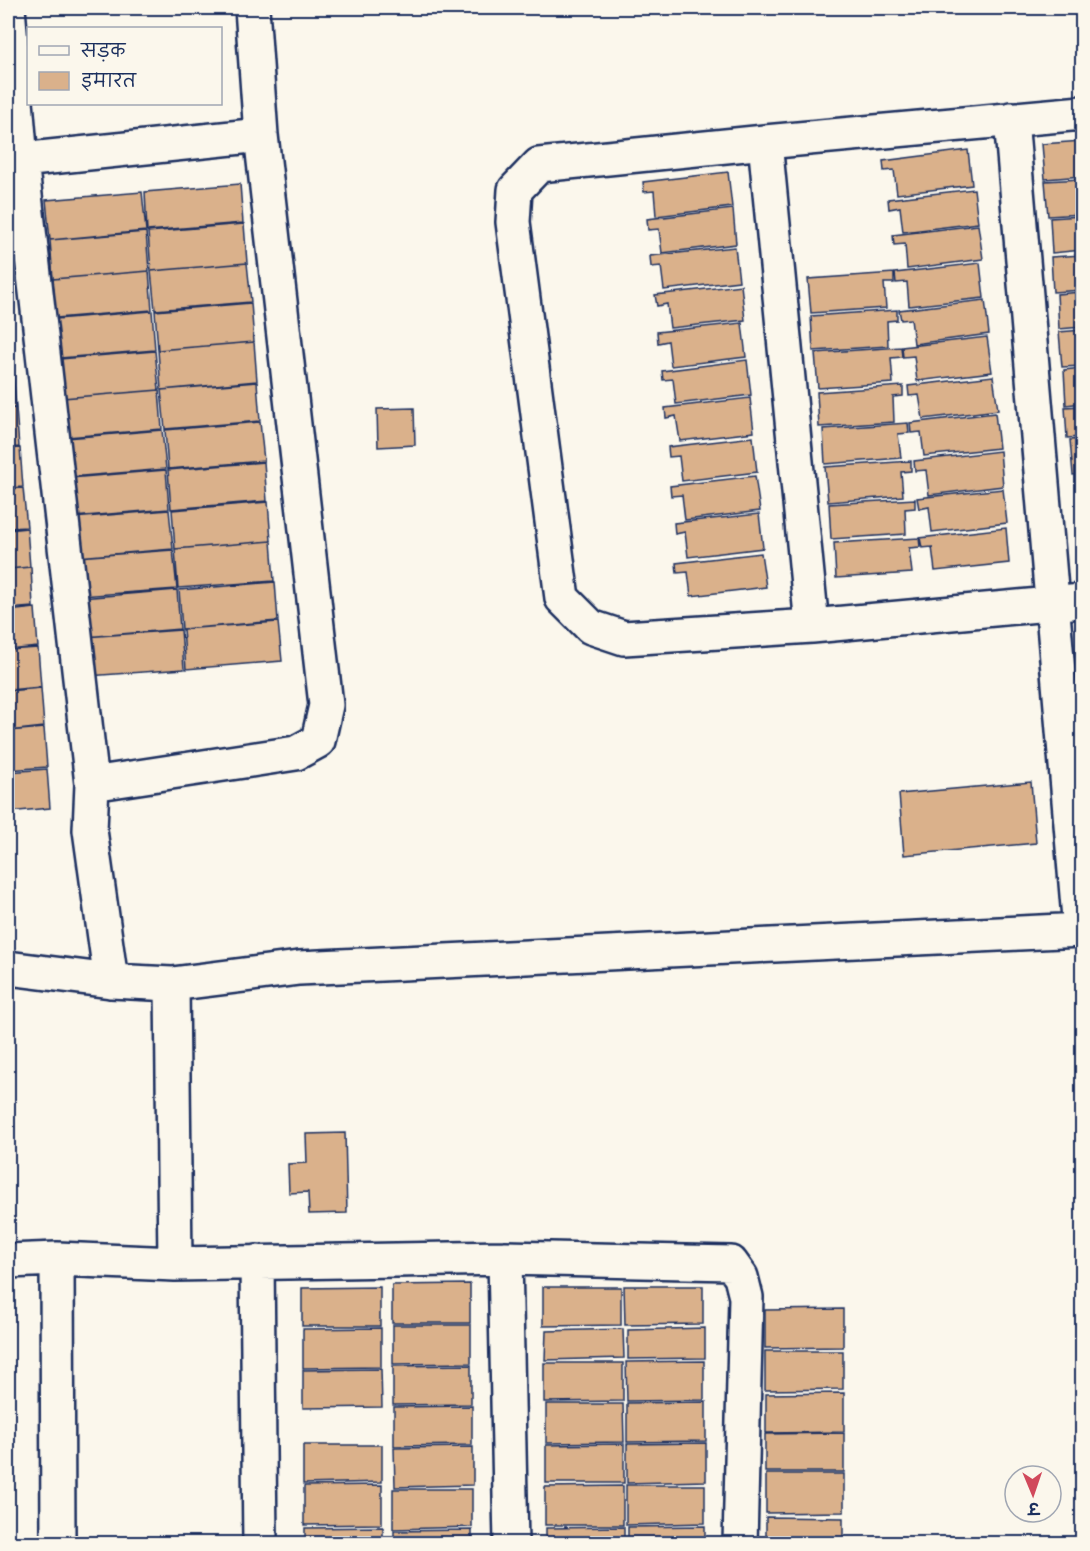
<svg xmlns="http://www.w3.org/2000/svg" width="1090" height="1551" font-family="'Gochi Hand','Playpen Sans Deva',sans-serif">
	<rect width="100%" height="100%" fill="#fbf7ec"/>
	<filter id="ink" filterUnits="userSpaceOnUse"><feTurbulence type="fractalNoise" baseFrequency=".0167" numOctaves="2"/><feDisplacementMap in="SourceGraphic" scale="12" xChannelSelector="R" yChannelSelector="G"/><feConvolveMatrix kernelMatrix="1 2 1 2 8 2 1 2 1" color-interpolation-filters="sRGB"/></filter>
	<g filter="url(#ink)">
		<path fill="#dab18b" stroke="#1b2f5e" stroke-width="1.5" d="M1082 141V176L1045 179 1042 144Z
			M968 150 972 185 897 194 894 170 884 171 883 161Z
			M728 172 732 207 656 216 654 191 644 192 643 182Z
			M1082 179V214L1048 216 1045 181Z
			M240 184 243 223 147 231 145 192Z
			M974 189 978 223 903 232 900 207 889 209 888 199Z
			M142 192 146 231 50 240 46 200Z
			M733 209 736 244 662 253 659 229 648 230 647 219Z
			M1082 216V250L1052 253 1050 218Z
			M244 224 247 263 151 271 148 232Z
			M978 225 983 259 907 269 905 244 894 245 893 235Z
			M146 232 149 271 53 279 50 240Z
			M735 247 739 281 664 290 661 266 651 267 650 256Z
			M1082 255V290L1053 292 1051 257Z
			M247 263 251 302 155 310 151 271Z
			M980 263 984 298 909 306 907 282 896 283 895 273Z
			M149 271 152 310 56 318 53 279Z
			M894 273V283H884L886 308 811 313 808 279Z
			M741 285 745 320 670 328 667 304 657 306 655 295Z
			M1082 292V327L1059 329 1057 294Z
			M985 300 989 334 914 344 911 319 901 320 899 310Z
			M251 303 254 342 158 350 155 311Z
			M897 310V320L887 321 888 346 813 351 811 316Z
			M152 311 155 350 60 358 56 319Z
			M742 323 746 357 671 366 668 341 658 343 657 332Z
			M8 329 13 368H8Z
			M1082 330V366L1062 367 1059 332Z
			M987 337 992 372 917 381 914 356 903 357 902 347Z
			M254 342 257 381 161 390 158 350Z
			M901 347 902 357 891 358 893 383 818 388 815 353Z
			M155 351 159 390 63 398 60 359Z
			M747 360 751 395 676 404 673 379 663 380 662 371Z
			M1082 368V403L1066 405 1064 370Z
			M8 369H13L16 408H8Z
			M993 376 998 410 923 419 919 395 909 396 908 386Z
			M257 382 260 421 165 429 161 390Z
			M903 386V396L893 397 894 422 819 427 817 392Z
			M159 390 162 429 67 437 63 398Z
			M750 398 754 432 680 441 676 416 666 418 665 408Z
			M1082 406V437L1067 438 1065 407Z
			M16 408 19 447 8 448V409Z
			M414 408 415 445 378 447 377 409Z
			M995 413 999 448 924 456 921 432 911 433 910 423Z
			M260 422 264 461 168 469 165 430Z
			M908 423 909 433 898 434 901 458 825 464 823 429Z
			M162 430 166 469 70 477 67 438Z
			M753 437 757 472 682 481 679 456 669 457 668 447Z
			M1082 439V474L1073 475 1070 440Z
			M20 448 23 487 8 488V449Z
			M1000 451 1003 486 929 495 926 470 915 471 914 461Z
			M911 461V471L901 472 903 496 828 502 825 467Z
			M264 462 267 501 171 509 168 470Z
			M166 470 169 509 73 517 70 478Z
			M755 476 760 511 685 520 682 495 671 496 670 486Z
			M23 488 27 527 8 528V489Z
			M1003 489 1007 523 932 532 929 507 919 509 917 498Z
			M915 499V508L905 509 906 534 831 539 829 504Z
			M268 502 271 541 175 549 172 510Z
			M169 510 173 549 77 557 73 518Z
			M759 514 763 548 688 557 685 532 675 534 674 523Z
			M27 528 30 567 8 569V530Z
			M1006 528 1009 563 935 571 932 547 922 548 920 538Z
			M919 538 920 547 909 548 912 573 836 578 834 543Z
			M271 541 274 581 178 588 175 549Z
			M173 550 177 589 81 596 77 557Z
			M761 553 766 587 691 596 688 572 677 573 676 563Z
			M31 567 33 607 8 609V569Z
			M275 582 278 621 182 629 179 590Z
			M177 590 180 629 85 637 81 598Z
			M35 608 38 647 8 650V611Z
			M278 622 282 661 186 669 183 629Z
			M181 630 184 669 88 676 85 637Z
			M38 648 41 687 8 690V650Z
			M41 688 44 727 8 731V691Z
			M44 728 47 767 8 770V731Z
			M47 769 50 808 8 812V772Z
			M1031 782 1036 843 904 855 899 794Z
			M345 1133 347 1213 309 1214 308 1192 289 1193 288 1164 307 1163 306 1134Z
			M470 1284V1323H392V1285Z
			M624 1286H703V1324L625 1325Z
			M380 1287V1326H302V1288Z
			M543 1287H621V1325L543 1326Z
			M843 1309V1347L765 1348V1310Z
			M393 1325H471V1363L393 1364Z
			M381 1328V1367L303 1368V1329Z
			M705 1328V1358L628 1359V1330Z
			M623 1329 624 1358 545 1360 546 1331Z
			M765 1351H843V1389L765 1390Z
			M704 1361V1400L627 1401 626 1362Z
			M544 1363H623V1401L544 1402Z
			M471 1365V1404L393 1405V1366Z
			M381 1369 382 1407 303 1408V1370Z
			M844 1393V1432L766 1433V1394Z
			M706 1402V1441L627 1442V1403Z
			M546 1404H623L624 1442 546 1443Z
			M472 1406V1445L394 1446V1407Z
			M844 1433V1472H765V1434Z
			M706 1443V1481L627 1483V1444Z
			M624 1444V1483H546V1445Z
			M303 1445H382V1482L303 1484Z
			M473 1447V1485L395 1487 394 1448Z
			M766 1474H844V1512L766 1513Z
			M382 1485V1524L304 1525V1486Z
			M626 1485H705V1523L626 1525Z
			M623 1486V1525H545V1487Z
			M393 1489H472V1527L393 1529Z
			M766 1517 843 1518V1544H766Z
			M705 1526V1544H628V1527Z
			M383 1527V1544H305V1528Z
			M624 1527V1544H546V1528Z
			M472 1530V1544H394V1531Z"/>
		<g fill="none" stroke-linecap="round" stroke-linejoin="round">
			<g stroke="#1b2f5e" stroke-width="38">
				<path id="minor" d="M8 8 21 160 261 135
					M1011 119 1080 930
					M765 142 539 165 515 190 513 222 562 598 591 627 624 638 812 626 1082 601
					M8 162 21 160 92 784 90 830 111 981
					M812 626 765 142 1082 113
					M92 784 296 753 318 741 326 705 261 135 252 8
					M8 968 111 981 172 984 299 968 1082 930
					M172 984 175 1264
					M505 1258 511 1544
					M57 1259 58 1544
					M8 1261 57 1259 175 1264 505 1258 731 1263 741 1277 746 1297 740 1544
					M257 1262 260 1544"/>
			</g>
			<use href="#minor" stroke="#fbf7ec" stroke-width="33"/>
		</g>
	</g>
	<rect width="1090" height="1551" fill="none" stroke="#fbf7ec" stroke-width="30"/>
	<rect x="15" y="15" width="1060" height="1521" fill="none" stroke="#1b2f5e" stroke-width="2" filter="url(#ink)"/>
	<rect x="27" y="27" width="195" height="78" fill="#fbf7ec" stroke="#a1a7b3" stroke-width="1.5"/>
	<rect x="39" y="46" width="30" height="9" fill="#fbf7ec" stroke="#a1a7b3" stroke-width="1.5"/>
	<text x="81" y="57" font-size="18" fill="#1b2f5e">सड़क</text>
	<rect x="39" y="72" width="30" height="18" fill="#dab18b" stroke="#a1a7b3" stroke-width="1.5"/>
	<text x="81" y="87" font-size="18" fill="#1b2f5e">इमारत</text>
	<g transform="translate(1033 1494) rotate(178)"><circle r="28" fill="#fbf7ec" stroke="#a1a7b3" stroke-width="1.5"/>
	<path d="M0-4.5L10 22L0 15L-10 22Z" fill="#d1495b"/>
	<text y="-9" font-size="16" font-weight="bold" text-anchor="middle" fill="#1b2f5e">उ</text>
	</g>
</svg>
